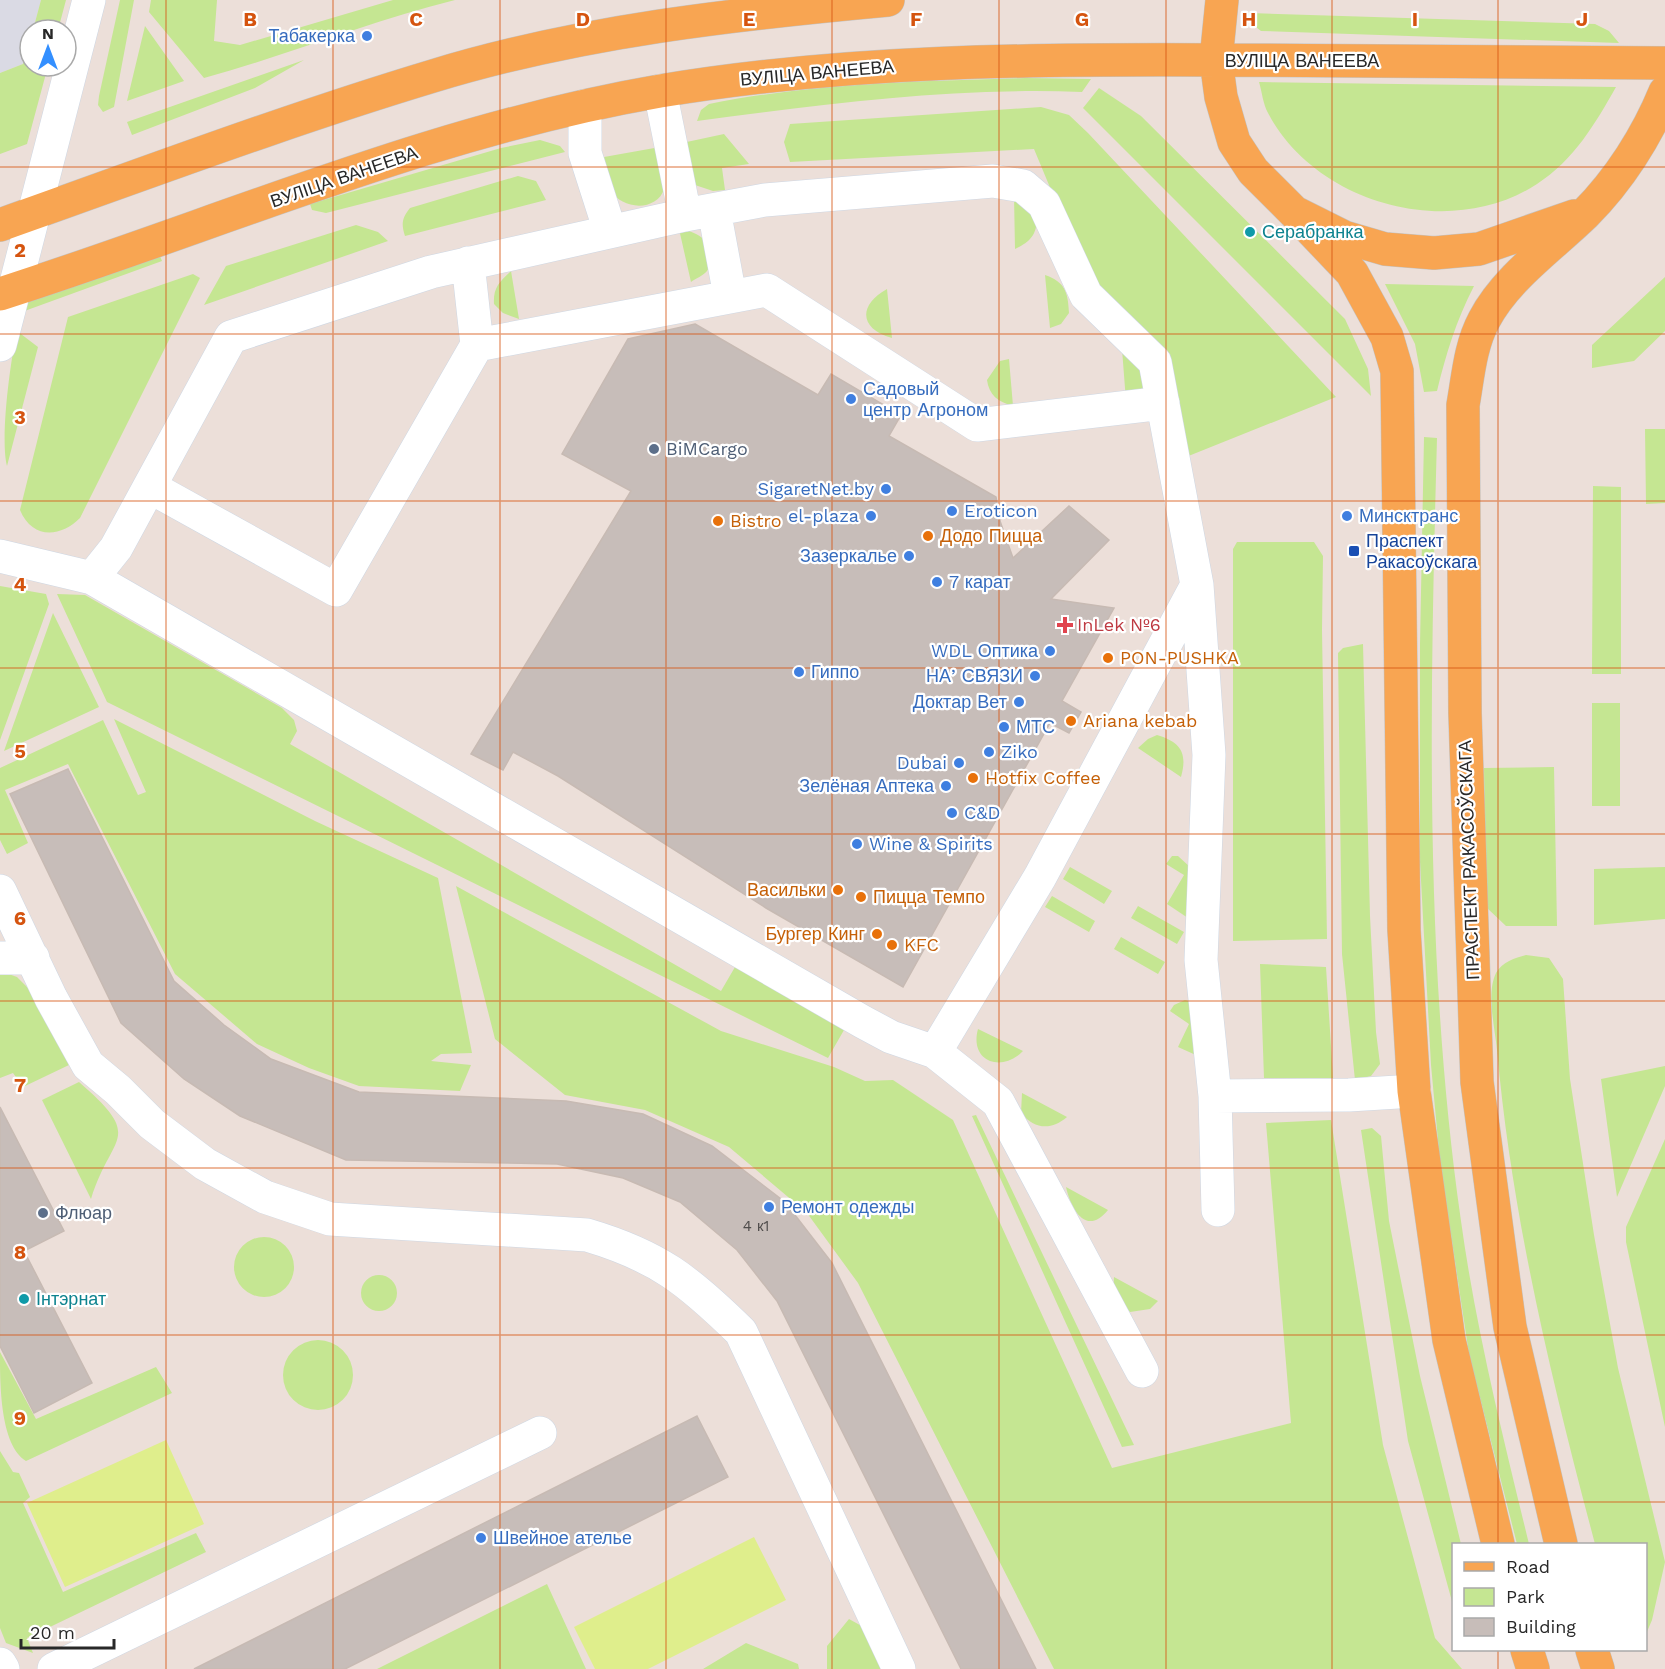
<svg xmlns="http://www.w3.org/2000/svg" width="1665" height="1669" font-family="'Work Sans',sans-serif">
	<rect width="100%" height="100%" fill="#ecdfd9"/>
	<path fill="#dadae4" d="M0 0H41L33 30H30L23 64 0 73Z"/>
	<path fill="#c5e692" d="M41 0H66L58 30H33Z
		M120 0H134L114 107 103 112 98 105 99 96Z
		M151 0H217L214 41 240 45 393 0H455C370 21 288 55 204 78L149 12Z
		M1249 13 1595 24 1609 31 1619 43 1261 31 1252 24Z
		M145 26 184 81 127 101Z
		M30 40V66H48L27 144 0 154V73L23 64Z
		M304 60 255 88 132 135 127 122Z
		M1025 78 1091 79 1082 92C953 87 825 104 697 121L701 110 709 104C813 83 920 81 1025 78Z
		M1259 82 1616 87C1595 124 1574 160 1537 184 1450 241 1316 204 1268 113 1263 104 1262 92 1259 82Z
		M1099 88 1141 116 1345 319 1368 369 1371 396 1083 108Z
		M1041 107 1069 115 1088 133 1336 397 1186 457 1161 356 1091 286 1034 149 790 162 784 142 790 124Z
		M724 134 749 164 722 168 725 190 713 191 695 185 682 143Z
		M540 140 560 146 565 152 326 213 312 210 310 204 501 148Z
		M660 147C662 161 668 176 664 189 657 212 621 210 611 190 607 180 606 167 604 157Z
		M518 176 536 181 546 200 405 236C401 224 402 218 410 208Z
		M1014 196 1037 217C1037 235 1030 242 1015 249Z
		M356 225 378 232 388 241 204 305 226 266Z
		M679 229C700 231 723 248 707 271 704 275 695 279 691 282Z
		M159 254 162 261 19 313 24 303Z
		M511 271 519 319 503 313 494 304C493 288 499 282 511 271Z
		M193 274 200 278 80 518C60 538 32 539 20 510L68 317Z
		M1045 275C1065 282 1068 292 1069 313L1061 324 1050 328Z
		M1665 277V331L1634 361 1592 368V345Z
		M1385 284 1474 286C1456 321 1446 354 1437 391L1424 392 1415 344Z
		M887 289 892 338C859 329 858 305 887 289Z
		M17 331 38 347 7 466C0 439 10 363 17 331Z
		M1122 349 1133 354 1145 382 1140 394 1126 401Z
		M1009 359 1013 406C998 402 989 395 987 380L1000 361Z
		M1645 429H1665V503L1646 504Z
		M1424 437 1437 438C1430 699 1424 962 1461 1221 1476 1330 1503 1437 1529 1544H1517L1469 1354 1440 1162 1431 1065 1420 862V644Z
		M1593 486 1621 487V674H1592Z
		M1237 542H1314L1323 556 1322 630 1327 939 1233 941V549Z
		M0 586 46 594 49 604 0 740Z
		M57 594 85 595 282 708 294 720 297 731 290 744 721 991 735 967 844 1030 828 1058 107 702Z
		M53 613 99 707 4 751Z
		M1363 644 1370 916 1376 1032 1380 1064 1371 1076 1355 1080 1342 954 1338 653 1343 648Z
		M1592 703H1620V806H1592Z
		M114 719 315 821 438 878 472 1053 441 1054 431 1061 471 1065 460 1091 359 1086 309 1068 257 1044 175 974 68 764 5 790 28 843 7 854 0 840V768L103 720 138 795 146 792Z
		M1157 735C1180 742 1188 752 1181 777L1138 748 1148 739Z
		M1554 767 1557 926H1506L1486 907 1484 768Z
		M1172 856H1178L1190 867 1191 920 1167 904 1184 875 1166 864Z
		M1070 867 1112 891 1104 904 1063 879Z
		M1665 867V919L1594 925V869Z
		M456 886 721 1031 834 1067 865 1081 893 1080 953 1120 1112 1468 1291 1423 1266 1123 1331 1120 1383 1445 1435 1638 1462 1669H1054L858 1283 807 1213 729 1147 645 1110 565 1095 495 1039Z
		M1052 896 1095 921 1089 932 1045 907Z
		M1138 906 1184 932 1177 944 1131 918Z
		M1121 937 1165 962 1158 974 1114 949Z
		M1526 955 1549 958 1563 979 1570 1079 1594 1235 1618 1368 1665 1562 1652 1620 1646 1634V1544H1595C1552 1382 1512 1218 1497 1050 1495 1028 1486 994 1496 973 1502 962 1515 958 1526 955Z
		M1260 964 1326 967 1333 1078H1264Z
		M0 971 17 977 30 990 69 1065 23 1087 13 1073 0 1078Z
		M1185 1000 1192 1002 1198 1056 1178 1047 1189 1024 1170 1011 1174 1005Z
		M978 1029 1023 1051C1002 1073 969 1062 978 1029Z
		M1665 1066V1086L1617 1197 1601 1079Z
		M79 1082C146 1140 111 1133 91 1199L42 1100Z
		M1022 1093 1067 1117C1051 1131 1034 1129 1021 1113Z
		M976 1115 1134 1445 1122 1447 972 1116Z
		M1372 1128 1381 1136 1389 1221 1420 1376 1461 1544H1454L1453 1605 1408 1441 1361 1130Z
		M1665 1139V1427L1626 1242V1227Z
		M1066 1187 1108 1210C1086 1237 1071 1209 1066 1187Z
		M234 1267a30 30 0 1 1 60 0a30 30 0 1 1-60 0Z
		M361 1293a18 18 0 1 1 36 0a18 18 0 1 1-36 0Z
		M1114 1277 1158 1301 1150 1309 1130 1312 1113 1294Z
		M283 1375a35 35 0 1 1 70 0a35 35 0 1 1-70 0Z
		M0 1352 36 1419 156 1367 172 1393 26 1461C0 1445 0 1384 0 1352Z
		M0 1451 13 1472 19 1473 30 1497 23 1503 63 1592 196 1533 206 1552 27 1638 33 1653 6 1643 0 1628Z
		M547 1584 586 1669H377Z
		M849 1619 867 1629 894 1669H827V1646Z
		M746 1643 798 1664 799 1669H703Z"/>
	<path fill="#dfee8c" d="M166 1440 204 1524 65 1587 27 1503Z
		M754 1537 786 1600 648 1669H595L574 1627Z"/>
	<path fill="#c7bdb9" stroke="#c7bab3" stroke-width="1.5" d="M695 324 818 395 831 374 901 415 889 436 996 497 1000 521 1013 558 1069 506 1109 540 1051 599 1114 608 1062 701 1081 712 1069 733 1050 723 903 987 766 908 558 776 513 752 503 770 471 754 631 491 562 454 628 339Z
		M68 769 174 981 224 1025 271 1059 359 1092 566 1101 643 1114 712 1146 785 1202 832 1263 1036 1669H961L777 1301 737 1250 680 1202 623 1178 557 1164 346 1160 240 1116 184 1079 121 1023 10 794Z
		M0 1107 64 1231 24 1251 92 1383 34 1413 0 1346Z
		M697 1416 728 1477 345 1669H194Z"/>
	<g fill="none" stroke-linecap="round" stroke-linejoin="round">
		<g stroke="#ced7e3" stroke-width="34">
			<path id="minor" d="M660 91 685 215
				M585 106V153L610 231
				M714 210 730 296
				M0 345 89 0
				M477 345 767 290 977 425 1163 403
				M150 487 336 590 477 345 468 263
				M0 556 92 578 863 1022 891 1037 935 1052 998 1102 1142 1371
				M92 578 116 548 231 337 431 272 685 215 765 200 993 181 1023 186 1044 204 1086 295 1155 362 1197 585 1209 755 1201 960 1215 1096 1218 1210
				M0 891 51 998 88 1065 118 1090 152 1124 205 1164 265 1197 330 1219 587 1235C658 1256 688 1280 741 1332L899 1669
				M0 958H33
				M935 1052 1040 877 1197 585
				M1215 1096 1349 1095 1414 1091
				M0 1664 3 1669
				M54 1669 540 1433"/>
		</g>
		<g stroke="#c3c3c3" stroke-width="34">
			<path id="major" d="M1222 0 1216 60 1221 97 1234 142 1253 171 1294 212 1344 237 1385 249 1434 253 1479 249 1574 216
				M1294 212 1352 273 1387 337 1397 371 1404 930 1414 1091 1449 1340 1498 1544
				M0 225C144 174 287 120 433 76 580 31 735 14 888 0
				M0 294C219 224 433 130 660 91 845 60 1034 59 1221 60 1369 61 1517 62 1665 63
				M1561 1544 1510 1327 1477 1082 1465 713 1463 405C1468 377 1470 346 1484 320 1506 278 1551 247 1585 214 1619 180 1647 136 1665 92
				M1527 1650 1533 1669
				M1592 1650 1598 1669"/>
		</g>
		<use href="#minor" stroke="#fff" stroke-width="33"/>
		<use href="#major" stroke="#f8a552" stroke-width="33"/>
	</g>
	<path fill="none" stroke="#d5540f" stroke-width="1.5" stroke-opacity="0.55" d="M166 0V1669M333 0V1669M500 0V1669M666 0V1669M832 0V1669M999 0V1669M1166 0V1669M1332 0V1669M1498 0V1544M0 167H1665M0 334H1665M0 501H1665M0 668H1665M0 834H1665M0 1001H1665M0 1168H1665M0 1335H1665M0 1502H1665M1498 1650V1669"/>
	<g fill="#3f7fe0" stroke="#fff" stroke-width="2">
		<circle cx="367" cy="36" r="6"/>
		<circle cx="851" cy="399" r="6"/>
		<circle cx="886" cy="489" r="6"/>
		<circle cx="952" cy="511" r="6"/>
		<circle cx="871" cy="516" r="6"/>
		<circle cx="1347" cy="516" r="6"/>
		<circle cx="909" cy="556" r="6"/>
		<circle cx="937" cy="582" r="6"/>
		<circle cx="1050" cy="651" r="6"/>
		<circle cx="799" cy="672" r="6"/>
		<circle cx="1035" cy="676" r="6"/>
		<circle cx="1019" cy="702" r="6"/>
		<circle cx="1004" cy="727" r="6"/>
		<circle cx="989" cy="752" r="6"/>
		<circle cx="959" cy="763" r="6"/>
		<circle cx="946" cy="786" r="6"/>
		<circle cx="952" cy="813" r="6"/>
		<circle cx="857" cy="844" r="6"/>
		<circle cx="769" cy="1207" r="6"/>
		<circle cx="481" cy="1538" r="6"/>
	</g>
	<g fill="#0f9aa8" stroke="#fff" stroke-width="2">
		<circle cx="1250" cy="232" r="6"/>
		<circle cx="24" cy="1299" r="6"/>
	</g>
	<g fill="#5c6f8a" stroke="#fff" stroke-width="2">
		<circle cx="654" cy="449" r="6"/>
		<circle cx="43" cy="1213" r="6"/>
	</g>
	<g fill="#e8710a" stroke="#fff" stroke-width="2">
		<circle cx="718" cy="521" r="6"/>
		<circle cx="928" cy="536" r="6"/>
		<circle cx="1108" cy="658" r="6"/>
		<circle cx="1071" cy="721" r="6"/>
		<circle cx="973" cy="778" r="6"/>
		<circle cx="838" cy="890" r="6"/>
		<circle cx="861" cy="897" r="6"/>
		<circle cx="877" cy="934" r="6"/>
		<circle cx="892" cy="945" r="6"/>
	</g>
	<rect fill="#1a4fb4" stroke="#fff" stroke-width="2" x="1348" y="545" width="12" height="12" rx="3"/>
	<path fill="#e0444e" stroke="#fff" stroke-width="2" d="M1062 616h6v6h6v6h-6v6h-6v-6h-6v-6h6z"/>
	<g text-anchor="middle" stroke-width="4.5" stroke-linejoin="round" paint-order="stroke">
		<g font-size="15" fill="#504d4c">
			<text x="756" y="1231">4 к1</text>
		</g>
		<g font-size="18" fill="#366cbe" stroke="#fff" text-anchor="start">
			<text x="355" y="42" text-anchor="end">Табакерка</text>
			<text x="863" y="395">Садовый<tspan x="863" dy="21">центр Агроном</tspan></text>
			<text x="874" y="495" text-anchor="end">SigaretNet.by</text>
			<text x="964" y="517">Eroticon</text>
			<text x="859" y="522" text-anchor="end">el-plaza</text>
			<text x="1359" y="522">Минсктранс</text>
			<text x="897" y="562" text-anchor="end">Зазеркалье</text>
			<text x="949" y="588">7 карат</text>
			<text x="1038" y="657" text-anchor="end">WDL Оптика</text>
			<text x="811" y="678">Гиппо</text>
			<text x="1023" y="682" text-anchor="end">НАʼСВЯЗИ</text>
			<text x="1007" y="708" text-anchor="end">Доктар Вет</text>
			<text x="1016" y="733">МТС</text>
			<text x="1001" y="758">Ziko</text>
			<text x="947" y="769" text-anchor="end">Dubai</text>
			<text x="934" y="792" text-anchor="end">Зелёная Аптека</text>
			<text x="964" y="819">C&amp;D</text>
			<text x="869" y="850">Wine &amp; Spirits</text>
			<text x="781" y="1213">Ремонт одежды</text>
			<text x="493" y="1544">Швейное ателье</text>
		</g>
		<g font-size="18" fill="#282828" stroke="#fff">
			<text x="1302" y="67">ВУЛІЦА ВАНЕЕВА</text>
			<text transform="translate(817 73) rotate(-5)" y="6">ВУЛІЦА ВАНЕЕВА</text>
			<text transform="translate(344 177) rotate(-19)" y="6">ВУЛІЦА ВАНЕЕВА</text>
			<text transform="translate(1469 860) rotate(-92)" y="6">ПРАСПЕКТ РАКАСОЎСКАГА</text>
		</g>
		<g font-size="18" fill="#0d838f" stroke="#fff" text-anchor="start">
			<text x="1262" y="238">Серабранка</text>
			<text x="36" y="1305">Інтэрнат</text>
		</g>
		<g font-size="18" fill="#4e5e75" stroke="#fff" text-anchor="start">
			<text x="666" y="455">BiMCargo</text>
			<text x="55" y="1219">Флюар</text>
		</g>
		<g font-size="18" fill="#c56008" stroke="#fff" text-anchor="start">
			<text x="730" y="527">Bistro</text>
			<text x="940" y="542">Додо Пицца</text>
			<text x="1120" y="664">PON-PUSHKA</text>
			<text x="1083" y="727">Ariana kebab</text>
			<text x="985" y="784">Hotfix Coffee</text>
			<text x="826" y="896" text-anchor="end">Васильки</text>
			<text x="873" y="903">Пицца Темпо</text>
			<text x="865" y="940" text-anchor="end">Бургер Кинг</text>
			<text x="904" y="951">KFC</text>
		</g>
		<g font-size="18" fill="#164399" stroke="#fff" text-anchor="start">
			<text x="1366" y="547">Праспект<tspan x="1366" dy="21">Ракасоўскага</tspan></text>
		</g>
		<g font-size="18" fill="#be3a42" stroke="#fff" text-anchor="start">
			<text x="1077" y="631">InLek №6</text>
		</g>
	</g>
	<g font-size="20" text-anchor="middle" font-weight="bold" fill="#d5540f" stroke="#fff" stroke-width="4.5" stroke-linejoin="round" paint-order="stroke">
		<text x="250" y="26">B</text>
		<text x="416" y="26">C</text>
		<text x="583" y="26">D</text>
		<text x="749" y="26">E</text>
		<text x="916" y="26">F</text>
		<text x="1082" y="26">G</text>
		<text x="1249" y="26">H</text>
		<text x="1415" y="26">I</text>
		<text x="1582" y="26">J</text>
		<text x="20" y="257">2</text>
		<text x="20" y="424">3</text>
		<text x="20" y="591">4</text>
		<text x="20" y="758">5</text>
		<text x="20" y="925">6</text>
		<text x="20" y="1092">7</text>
		<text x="20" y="1259">8</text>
		<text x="20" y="1425">9</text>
	</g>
	<rect x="1452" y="1543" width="195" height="108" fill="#ffffff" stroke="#a9a9a9" stroke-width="1.5"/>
	<rect x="1464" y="1562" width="30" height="9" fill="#f8a552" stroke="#a9a9a9" stroke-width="1.5"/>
	<text x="1506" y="1573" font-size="18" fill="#282828">Road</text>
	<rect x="1464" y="1588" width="30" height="18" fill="#c5e692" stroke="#a9a9a9" stroke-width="1.5"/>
	<text x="1506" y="1603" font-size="18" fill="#282828">Park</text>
	<rect x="1464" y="1618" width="30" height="18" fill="#c7bdb9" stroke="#a9a9a9" stroke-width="1.5"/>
	<text x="1506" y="1633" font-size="18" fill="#282828">Building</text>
	<g transform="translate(48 48)"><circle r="28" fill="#ffffff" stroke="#a9a9a9" stroke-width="1.5"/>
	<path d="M0-4.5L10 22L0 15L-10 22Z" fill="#338fff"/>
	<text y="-9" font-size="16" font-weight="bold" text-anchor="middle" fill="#282828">N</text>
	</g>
	<path d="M21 1639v9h93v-9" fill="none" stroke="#282828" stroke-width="3"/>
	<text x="30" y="1639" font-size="18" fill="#282828" stroke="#ffffff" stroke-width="4.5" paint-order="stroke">20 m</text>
</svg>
